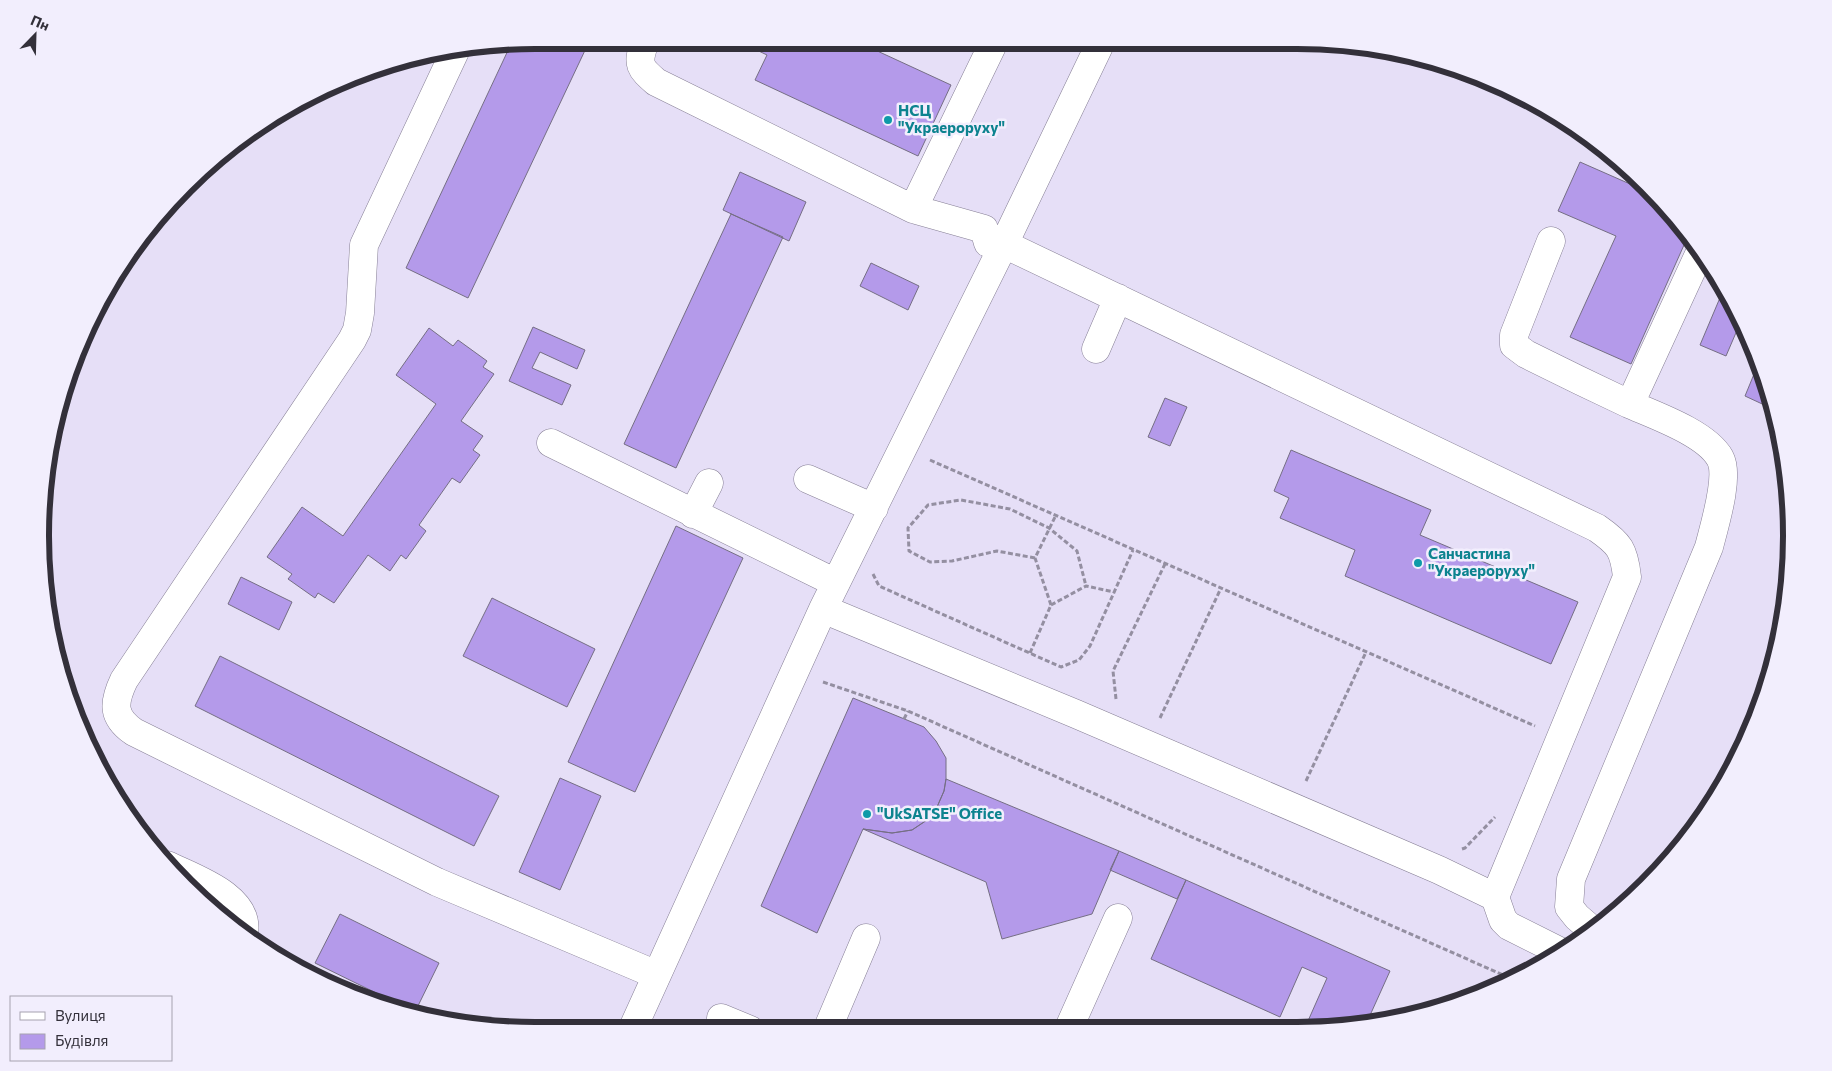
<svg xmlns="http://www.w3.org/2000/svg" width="1832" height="1071" font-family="Commissioner,sans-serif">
	<rect width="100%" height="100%" fill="#e6dff7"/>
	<path fill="#b49aea" stroke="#756e84" d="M742 43H860L951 85 918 156 755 80 767 55Z
		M511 44H588L468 298 406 268Z
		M1580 162 1655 195 1688 236 1631 364 1570 337 1616 236 1558 211Z
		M740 172 806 202 789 241 723 210Z
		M731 214 783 237 676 468 624 444Z
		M871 263 919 286 908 310 860 286Z
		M1722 293 1727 296 1741 321 1726 356 1700 345Z
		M533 327 585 350 577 369 540 352 532 368 571 385 562 405 509 381Z
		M429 328 453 346 458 340 487 361 483 367 494 374 461 421 483 436 473 450 480 455 460 483 452 478 419 525 426 531 406 559 401 555 390 571 368 555 334 603 318 593 315 598 288 579 292 574 267 557 302 507 343 536 436 404 396 375Z
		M1759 362 1773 409 1745 396Z
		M1165 398 1187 407 1170 446 1148 437Z
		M1291 450 1431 510 1420 535 1578 602 1551 664 1345 576 1355 550 1280 518 1289 498 1274 491Z
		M676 526 743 558 635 792 568 762Z
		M241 577 292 602 279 630 228 604Z
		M492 598 595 649 567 707 463 656Z
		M220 656 499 796 474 846 195 706Z
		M853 698 924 727 936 741 946 758V779L944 791 937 807 927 820 912 830 892 833 863 829 817 933 761 906Z
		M560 778 601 796 560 890 519 872Z
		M946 779 1119 851 1092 914 1002 939 986 882 863 829 892 833 912 830 927 820 937 807 944 791Z
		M1119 851 1186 880 1177 899 1110 870Z
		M1186 880 1390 971 1367 1022 1329 1030H1304L1327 978 1302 967 1280 1017 1151 959Z
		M340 914 439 963 415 1012 315 963Z"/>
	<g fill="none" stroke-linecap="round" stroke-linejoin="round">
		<g stroke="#867f95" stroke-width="29">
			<path id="minor" d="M644 44C637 65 640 68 656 82L913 209 984 229 988 243 1004 244 1597 528C1620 544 1624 550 1627 577L1495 897
				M457 47 364 245 360 313 357 330 352 340 124 680C113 703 112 717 134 732L437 882 657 975
				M913 209 994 42
				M1551 241 1514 335V345L1526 354C1560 371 1595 388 1629 404 1654 415 1706 433 1720 458 1730 476 1714 527 1709 547L1571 879 1569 907 1577 917 1591 929
				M1096 349 1118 298
				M1630 404 1701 250
				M551 443 836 583
				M808 479 874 508
				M693 514 709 483
				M823 609 1076 714 1439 870 1495 897 1503 920 1509 926 1561 952
				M167 865C193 878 250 896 244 933
				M721 1018 750 1030
				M632 1030 823 609 1004 244 1101 42
				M827 1030 866 938
				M1068 1030 1118 918"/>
		</g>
		<path stroke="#948fa1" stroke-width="3" stroke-dasharray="5 2.5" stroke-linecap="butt" d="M1058 42 1067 46
			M930 460 1535 726
			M1035 558 997 551 952 561 930 562 909 551 908 528 928 505 961 500 1010 509 1049 528 1077 551 1086 586
			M873 574 879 586 1061 667 1079 660 1090 646 1133 550
			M1051 605 1086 586 1114 592
			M1030 653 1051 605 1035 558 1056 515
			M823 682 908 711 1512 979
			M1116 699 1113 671 1165 564
			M1160 718 1221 588
			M904 719 908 711
			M1306 781 1366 652
			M1462 849 1465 848 1495 817"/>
		<use href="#minor" stroke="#fff" stroke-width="28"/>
	</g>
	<g fill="#0f9aa8" stroke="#f2eefd" stroke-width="2">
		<circle cx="888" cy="120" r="5"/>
		<circle cx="1418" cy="563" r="5"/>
		<circle cx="867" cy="814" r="5"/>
	</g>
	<g text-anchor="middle" stroke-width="5" stroke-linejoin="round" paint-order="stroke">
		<g font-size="15" font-weight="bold" fill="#0d838f" stroke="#f2eefd" text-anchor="start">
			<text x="898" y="116">НСЦ<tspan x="898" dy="17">"Украероруху"</tspan></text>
			<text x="1428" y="559">Санчастина<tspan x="1428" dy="17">"Украероруху"</tspan></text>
			<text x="877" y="819">"UkSATSE" Office</text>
		</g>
	</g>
	<path d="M0 0H1832V1071H0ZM535 49H1297A486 486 0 0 1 1783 535V536A486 486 0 0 1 1297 1022H535A486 486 0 0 1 49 536V535A486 486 0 0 1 535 49Z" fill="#f2eefd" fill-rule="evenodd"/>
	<path fill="none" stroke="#33303a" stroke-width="6" d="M535 49H1297A486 486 0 0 1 1783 535V536A486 486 0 0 1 1297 1022H535A486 486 0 0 1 49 536V535A486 486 0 0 1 535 49Z"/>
	<rect x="10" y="996" width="162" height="65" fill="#f2eefd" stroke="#a6a2af"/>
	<rect x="20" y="1012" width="25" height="8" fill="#ffffff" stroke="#a6a2af"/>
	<text x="55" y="1021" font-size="15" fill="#33303a">Вулиця</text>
	<rect x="20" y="1034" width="25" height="15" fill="#b49aea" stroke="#a6a2af"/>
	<text x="55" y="1046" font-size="15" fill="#33303a">Будівля</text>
	<g transform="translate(35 35) rotate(23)" stroke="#f2eefd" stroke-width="4" paint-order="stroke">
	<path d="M0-4L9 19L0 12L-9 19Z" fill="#33303a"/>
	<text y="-8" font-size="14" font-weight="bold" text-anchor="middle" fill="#33303a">Пн</text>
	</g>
</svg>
